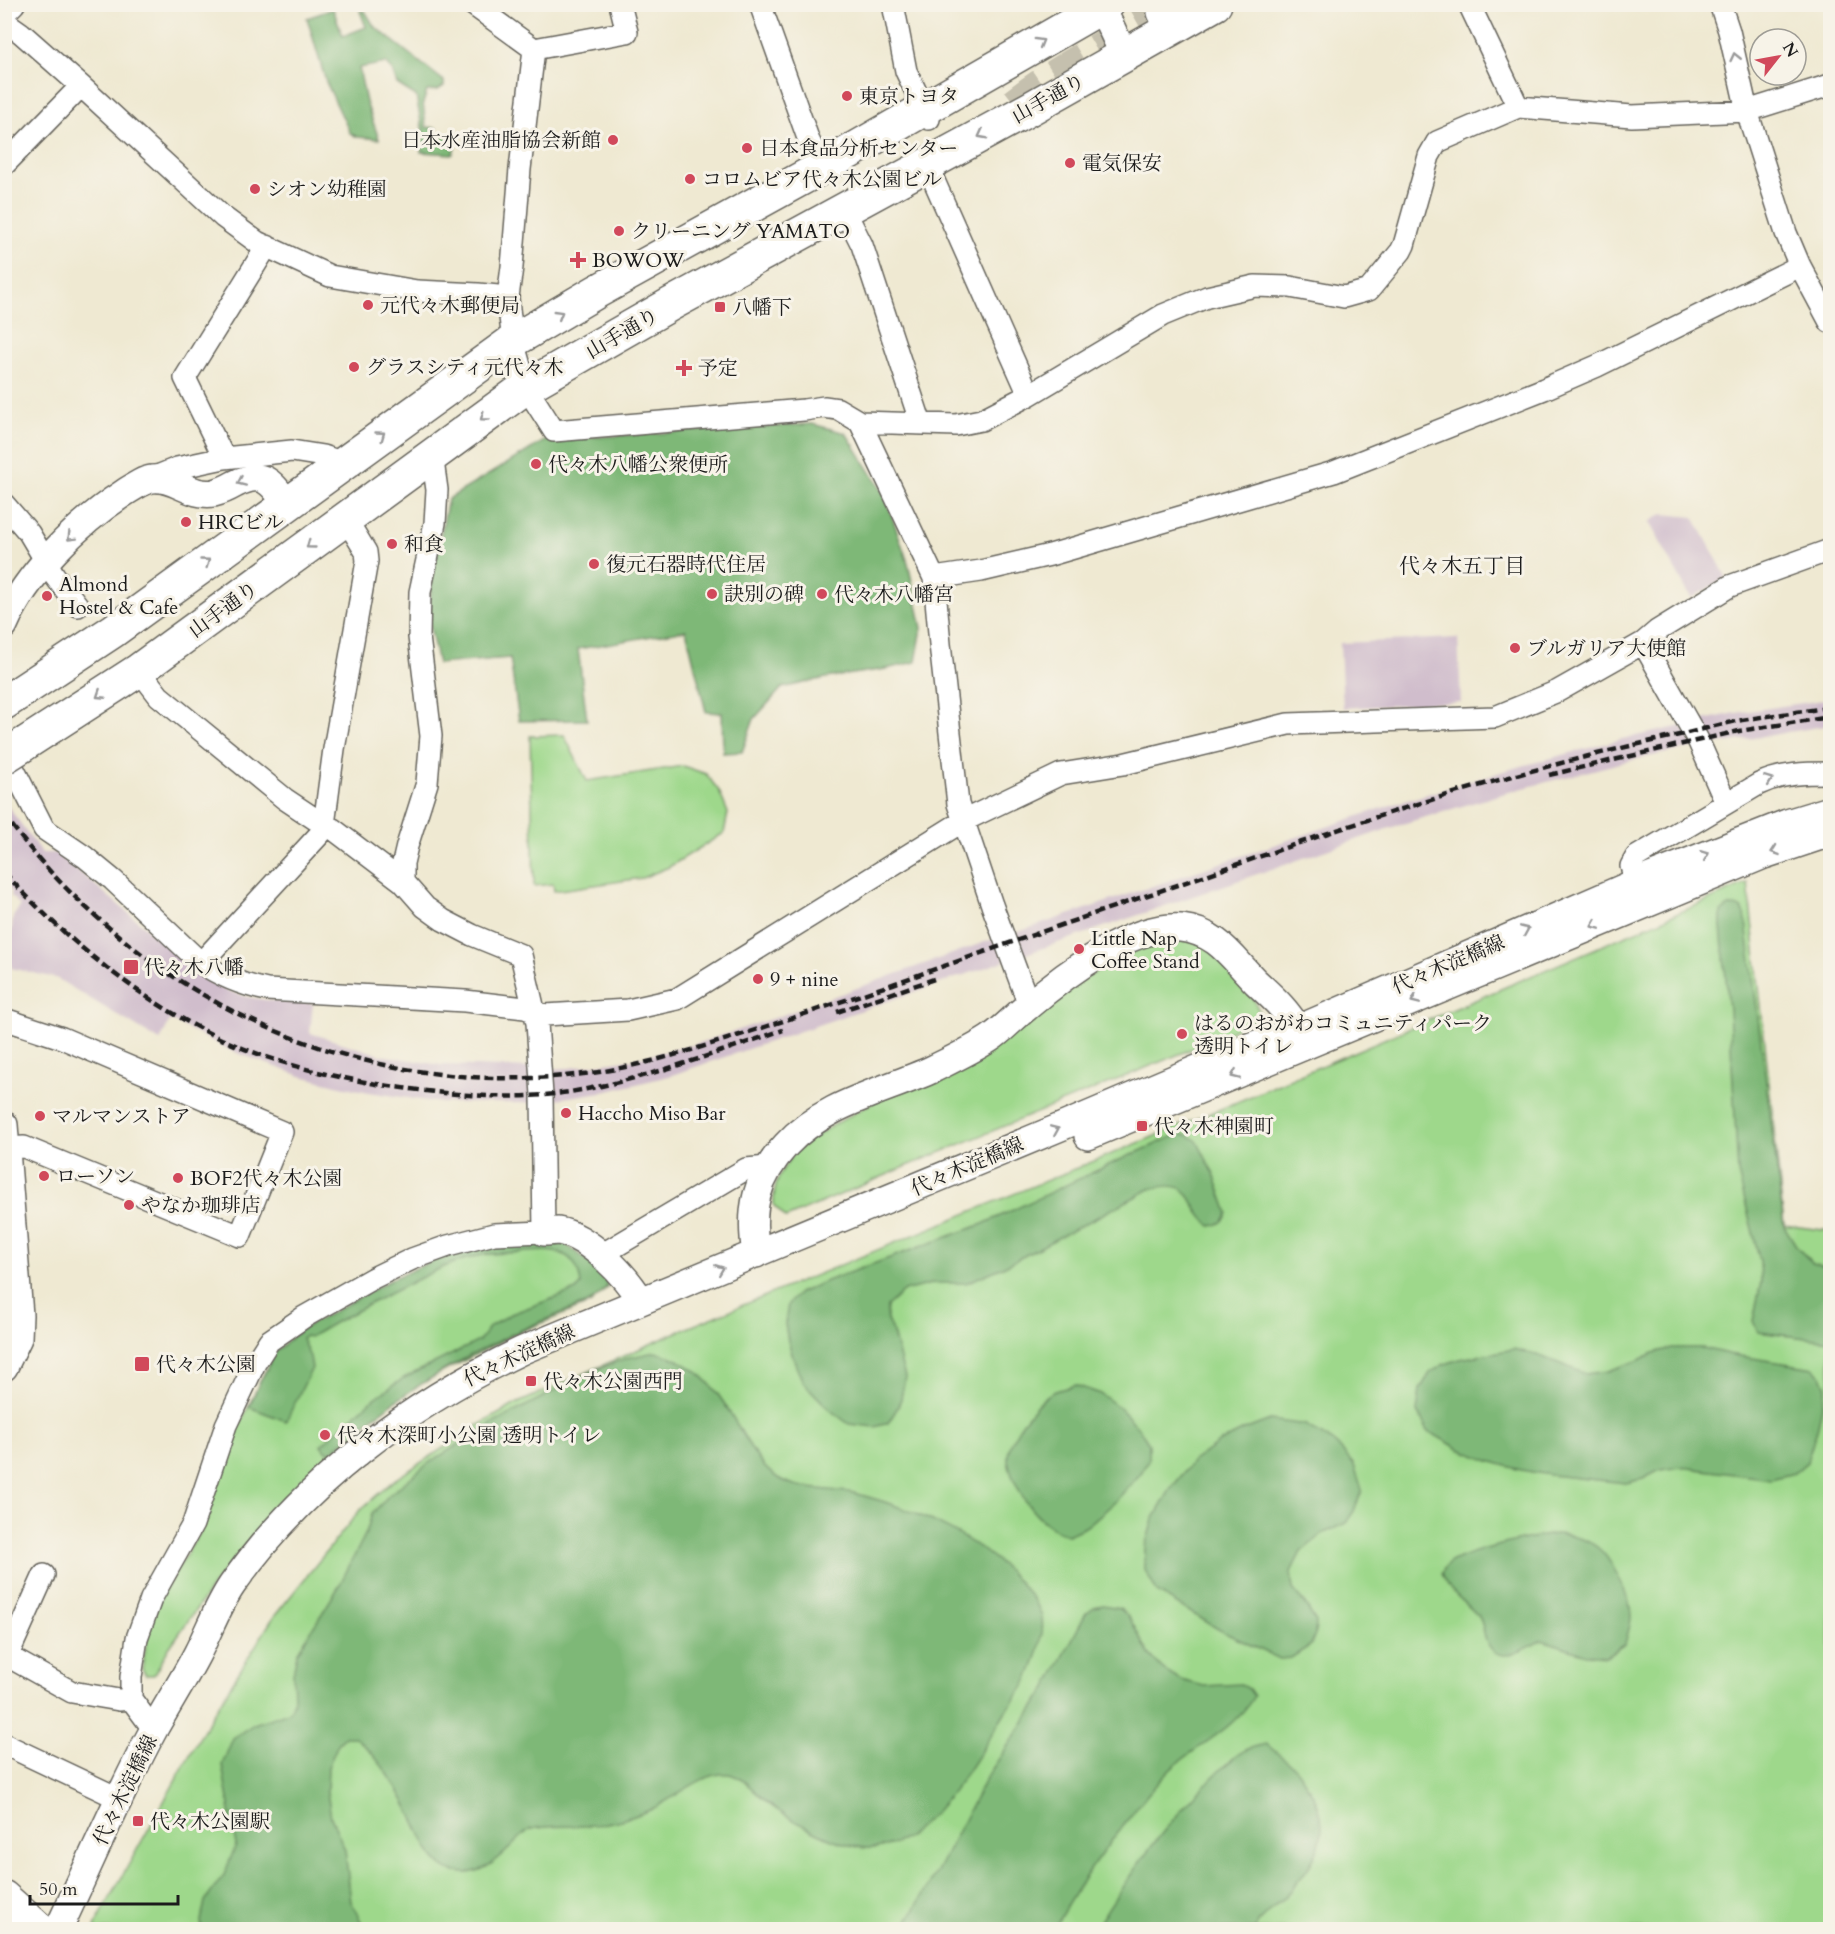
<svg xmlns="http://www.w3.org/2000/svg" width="1835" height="1934" font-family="Cardo,'Noto Serif JP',serif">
	<rect width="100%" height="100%" fill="#f7f3e8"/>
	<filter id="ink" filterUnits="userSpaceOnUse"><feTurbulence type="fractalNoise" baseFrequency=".0167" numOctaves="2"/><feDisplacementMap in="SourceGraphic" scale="12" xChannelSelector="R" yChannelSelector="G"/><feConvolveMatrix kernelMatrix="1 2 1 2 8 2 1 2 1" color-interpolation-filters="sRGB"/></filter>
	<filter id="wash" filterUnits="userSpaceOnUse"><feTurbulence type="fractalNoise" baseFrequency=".008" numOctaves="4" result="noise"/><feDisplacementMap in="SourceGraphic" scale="24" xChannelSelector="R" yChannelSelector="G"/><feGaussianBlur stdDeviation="1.35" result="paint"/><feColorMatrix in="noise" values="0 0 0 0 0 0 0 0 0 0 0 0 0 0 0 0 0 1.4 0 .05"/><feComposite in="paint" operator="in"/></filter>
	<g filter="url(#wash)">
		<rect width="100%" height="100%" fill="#efe9d2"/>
		<path fill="#d0bdcc" d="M1663 514 1694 517 1727 578 1691 598 1649 522Z
			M1458 638 1461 702 1343 708 1340 643Z
			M1830 699V725L1707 746 1694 722 1736 713Z
			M1682 726 1695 747 1628 761 1512 791 1399 825 1020 956 1012 934 1391 805 1507 770 1622 739Z
			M4 801 42 853H57L209 981 226 990 247 997 273 1001 313 1003 310 1033 381 1055 440 1065 532 1068 534 1103H442L369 1092 336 1085 301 1076 232 1051 170 1020 160 1041 56 978 11 968 9 955 13 917 20 906 11 896 12 892 5 883Z
			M996 938 1005 961 669 1076 608 1091 550 1100 548 1069 569 1068 633 1059 693 1045 774 1018Z"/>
		<path fill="#9ed88b" stroke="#5d7a54" stroke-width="1.5" d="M564 735 587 781 683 766 706 774 719 791 728 813 724 833 669 867 642 878 554 891 553 884 534 886 530 736Z
			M1748 883 1784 1225 1830 1231V1929L96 1930 95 1925 211 1717 273 1618 360 1510 394 1480 477 1426 516 1404 675 1333 1216 1111Z
			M1183 940 1203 941 1250 990 1261 1016 1199 1046 905 1167 786 1218 774 1206C772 1178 788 1158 808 1140L1133 950 1153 944Z
			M539 1241 604 1271 608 1287 591 1303 515 1334 437 1375 413 1389 372 1418 336 1452 243 1548 214 1584 169 1648 154 1675H146L142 1669 149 1626 161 1596 200 1532 237 1431 264 1373 277 1350 300 1330 483 1245Z"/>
		<path fill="#7eb877" stroke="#4d6a4a" stroke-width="1.5" d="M333 9 343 36 366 27 360 11H365L374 26 444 81V86L438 90 427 91 423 103 426 127 436 128V136L457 137 453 154 421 152 424 137 416 96 397 84 392 70 386 63 359 68 366 102 379 139 357 137 350 133 326 82 307 18Z
			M812 424 846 433 884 493 908 563 922 628 916 662 886 669 826 678 782 688 754 719 742 752 723 753 722 713 706 712 686 630 578 649 587 720 519 721 510 658 438 664 428 618 433 573 448 499 546 440Z
			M1729 906C1738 906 1741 907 1745 914L1784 1226 1797 1247 1813 1264 1830 1268V1341L1758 1332 1753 1321 1761 1282 1760 1261 1738 1173 1729 1010 1721 927V912Z
			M1179 1134 1188 1135 1197 1141 1214 1174 1228 1213C1224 1222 1220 1224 1211 1226 1183 1204 1198 1177 1150 1189L1003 1267 966 1283H935L904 1291 887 1306V1320L893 1333 905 1377 900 1404 888 1423 875 1427 849 1424 830 1410 803 1382 796 1366 788 1341 785 1324 788 1304 799 1293 829 1280 983 1224 1115 1162Z
			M539 1241 565 1244 603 1272 607 1286 600 1295 590 1302C494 1337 405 1386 329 1453L321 1445 368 1403 404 1378 479 1341 490 1326 511 1314 576 1290 581 1285C577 1249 556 1250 524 1252 511 1253 497 1253 483 1255 457 1259 430 1273 407 1285 374 1301 342 1318 310 1337L305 1336 302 1339 310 1357 312 1368 286 1421 249 1407 259 1384 276 1351 302 1329 392 1279 448 1254 482 1247Z
			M1672 1348H1703L1728 1354 1814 1368 1821 1375 1826 1387 1818 1426 1807 1462 1794 1473 1771 1479 1681 1467 1660 1470 1643 1479 1626 1483 1550 1475 1521 1470 1489 1461 1459 1449 1428 1431 1417 1412 1420 1389 1430 1373 1442 1365 1460 1359 1514 1349 1540 1356 1586 1374 1608 1371 1637 1361 1653 1353Z
			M655 1352C706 1365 720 1396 745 1438 754 1453 762 1468 778 1478 802 1492 832 1488 858 1494 918 1510 990 1542 1028 1593 1033 1599 1041 1610 1042 1618 1045 1636 1034 1670 1024 1686 1018 1696 1010 1704 1004 1714 978 1756 953 1800 915 1831 911 1835 907 1839 901 1841 891 1845 877 1849 867 1848 839 1847 788 1819 766 1802 755 1793 744 1777 729 1774 705 1770 673 1800 650 1810 629 1819 605 1825 582 1826 565 1827 546 1825 529 1830 514 1842 501 1860 484 1868 471 1875 452 1875 441 1865 426 1852 422 1835 413 1818 398 1788 381 1759 355 1737H345L338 1744 328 1767 327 1792 331 1817 345 1850 351 1902 365 1929H202L201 1921 205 1901 224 1875 236 1845 222 1765 233 1738 254 1724 289 1712 292 1707 294 1699 293 1674 297 1653 338 1588 366 1533 372 1514 389 1495 430 1462 488 1426 590 1372 627 1358Z
			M1075 1385 1101 1394 1120 1408 1137 1426 1149 1444V1459L1141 1473 1113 1504 1087 1526 1068 1535C1048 1528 1034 1516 1023 1497 1017 1486 1009 1473 1008 1459 1007 1439 1036 1401 1053 1392 1060 1389 1068 1388 1075 1385Z
			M1270 1420 1306 1425 1336 1444 1354 1465 1362 1490 1354 1511 1346 1523 1322 1534 1301 1552 1291 1572 1293 1589 1303 1601 1316 1622 1315 1635 1311 1645 1291 1658 1280 1659 1223 1632 1157 1592 1145 1570V1546L1153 1520 1170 1490 1193 1461 1220 1442 1244 1430Z
			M1557 1534C1596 1538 1607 1551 1622 1585 1627 1596 1631 1605 1631 1616 1631 1625 1627 1635 1625 1644L1606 1656 1586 1654 1542 1640C1526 1648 1500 1667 1488 1644 1483 1636 1484 1624 1479 1617 1466 1602 1449 1593 1441 1574 1443 1572 1443 1568 1446 1566 1459 1552 1536 1536 1557 1534Z
			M1103 1605 1120 1608 1130 1619 1149 1654 1163 1669 1181 1680 1204 1686 1241 1684 1249 1689 1254 1696C1234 1731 1194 1746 1168 1772 1154 1786 1141 1802 1129 1818 1101 1853 1074 1890 1054 1929H903L934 1877 986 1778 1045 1691 1086 1613 1094 1607Z
			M1266 1744C1276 1752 1286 1760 1295 1768 1300 1773 1304 1781 1308 1787 1347 1843 1296 1885 1258 1923L1256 1929H1095C1129 1874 1166 1822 1213 1777 1223 1768 1232 1757 1244 1751 1251 1747 1259 1746 1266 1744Z"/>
	</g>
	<g filter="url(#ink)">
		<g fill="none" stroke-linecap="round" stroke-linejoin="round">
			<path stroke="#c5c0ae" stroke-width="33" stroke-dasharray="33 16" stroke-linecap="butt" d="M1015 104C1062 68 1113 41 1164 12"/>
			<g stroke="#66645c" stroke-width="24">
				<path id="minor" d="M472 4 534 49
					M620 4 627 32 534 49 520 169 512 267 508 297 509 309 513 341 526 387 554 431 804 410 824 407 838 409 860 422 956 425 981 420 1029 395 1163 315 1207 297 1255 286 1290 287 1344 297 1369 290 1401 251 1404 245 1429 156 1437 142 1518 107 1632 116 1747 111 1830 85
					M760 4 809 141 822 167
					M893 4 906 71 929 119
					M1469 4 1518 107
					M1720 4 1729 31 1747 111 1786 233 1800 266 1830 322
					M4 14 14 4
					M4 21 21 33 81 86 223 217 257 242 330 276 417 291 478 294 508 297
					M4 165 81 86
					M927 165 1029 395
					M844 209 862 245 921 424
					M860 422 934 578 940 644 958 804 992 905 1029 1005
					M224 458 185 378 267 246
					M150 479 177 468 224 458 292 451 323 456 343 463
					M4 504 29 533 54 575 78 606
					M934 578 981 571 1050 555 1334 472 1544 389 1597 366 1800 266
					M1643 643 1698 740 1726 803
					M139 670 159 696 285 799 324 825 333 829 403 882 425 907 443 920 472 935 521 955 537 1023 542 1095 544 1232 494 1234 448 1246 412 1259 373 1278 304 1317 269 1341 255 1363 226 1425 193 1524 151 1599 137 1638 131 1677V1699L154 1730
					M4 750 44 829 85 857 113 880 201 963C222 977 242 985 267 990L465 1001 525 1008 545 1015 628 1010 677 999 963 821 1061 774 1123 764 1288 724 1495 717 1558 691 1643 643 1657 631 1730 586 1830 550
					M403 882V863L407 846 427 783 431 736 419 637 420 592 435 523 437 490 432 454
					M1640 896 1631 866 1636 857 1759 784C1783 773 1805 773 1830 773
					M201 963 320 834 324 825 334 749 367 561 366 552 346 519
					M4 1019 62 1038 282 1132 240 1236 24 1147 6 1148
					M601 1255 746 1169 768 1167
					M4 1654 72 1692 119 1700 131 1699
					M8 1655 44 1575
					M4 1744 120 1799"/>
			</g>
			<g stroke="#66645c" stroke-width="30">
				<path id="tertiary" d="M1100 4 1124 55
					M4 625C26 574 78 523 124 493 132 488 143 480 152 479 174 476 190 497 214 493 222 491 228 488 235 484 263 470 270 481 287 503
					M4 1125 19 1315 18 1338 4 1367
					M1088 1136 1764 855 1830 833
					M544 1232C549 1232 554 1231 558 1231 589 1236 626 1276 641 1301
					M756 1254C749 1210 755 1179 786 1145 824 1103 883 1092 933 1069 951 1060 972 1050 989 1039 1003 1030 1014 1017 1027 1007 1064 975 1131 924 1181 928 1218 932 1232 958 1256 982 1274 999 1284 1007 1298 1029
					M58 1930C90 1863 119 1794 154 1729 168 1704 184 1679 197 1654 209 1631 217 1607 232 1585 304 1482 410 1404 523 1350L1063 1126 1249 1047 1298 1029 1635 883 1787 823 1830 810"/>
			</g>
			<g stroke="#66645c" stroke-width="33">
				<path id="secondary" d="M4 1896 42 1930"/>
			</g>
			<g stroke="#66645c" stroke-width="36">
				<path id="primary" d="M4 703 113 631 513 341 596 292 846 154 1107 4
					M23 745 139 670 526 387 671 304 1031 108 1215 4"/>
			</g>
			<g stroke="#66645c" stroke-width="36">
				<path id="motorway" d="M1164 12 1178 4"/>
			</g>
			<use href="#minor" stroke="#fff" stroke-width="21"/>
			<use href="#tertiary" stroke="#fff" stroke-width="27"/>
			<use href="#secondary" stroke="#fff" stroke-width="30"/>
			<use href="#primary" stroke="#fff" stroke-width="33"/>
			<use href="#motorway" stroke="#fff" stroke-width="33"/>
			<path stroke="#1c1c1c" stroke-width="4.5" stroke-dasharray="9 4.5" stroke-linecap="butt" d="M1549 775 1739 731 1830 717
				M4 814C36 860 75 900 119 936 252 1047 428 1097 599 1072 648 1064 696 1049 743 1034 793 1018 843 1001 893 984 1020 939 1148 895 1276 851 1407 805 1540 765 1675 736 1697 731 1720 724 1742 720 1772 715 1801 712 1830 707
				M4 872C61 935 128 991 203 1030 267 1063 340 1080 411 1089 464 1096 517 1100 570 1092 643 1080 713 1054 783 1030
				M837 1012 934 979"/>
			<g stroke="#66645c" stroke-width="36" stroke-linecap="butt">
				<path id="primary-bridge" d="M4 757 23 745"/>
			</g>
			<use href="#primary-bridge" stroke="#fff" stroke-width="33"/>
		</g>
		<defs><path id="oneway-chevron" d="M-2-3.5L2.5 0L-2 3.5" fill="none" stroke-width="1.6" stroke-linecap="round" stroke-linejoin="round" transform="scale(1.5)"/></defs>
		<g stroke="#999">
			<use href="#oneway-chevron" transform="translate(1040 42) rotate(-30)"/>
			<use href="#oneway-chevron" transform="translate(1735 57) rotate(-103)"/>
			<use href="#oneway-chevron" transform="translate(982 135) rotate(152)"/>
			<use href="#oneway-chevron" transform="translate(559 314) rotate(-31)"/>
			<use href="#oneway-chevron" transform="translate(484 417) rotate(144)"/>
			<use href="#oneway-chevron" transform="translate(381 435) rotate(-36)"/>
			<use href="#oneway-chevron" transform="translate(241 482) rotate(156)"/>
			<use href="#oneway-chevron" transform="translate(71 537) rotate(135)"/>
			<use href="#oneway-chevron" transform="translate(310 545) rotate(144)"/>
			<use href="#oneway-chevron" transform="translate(206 562) rotate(-36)"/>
			<use href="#oneway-chevron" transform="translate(100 695) rotate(147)"/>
			<use href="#oneway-chevron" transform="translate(1769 780) rotate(-21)"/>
			<use href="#oneway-chevron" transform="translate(1775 851) rotate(161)"/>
			<use href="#oneway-chevron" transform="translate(1705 855) rotate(-21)"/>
			<use href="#oneway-chevron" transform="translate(1595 925) rotate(157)"/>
			<use href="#oneway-chevron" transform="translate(1525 930) rotate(-23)"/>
			<use href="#oneway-chevron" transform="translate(1415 1000) rotate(157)"/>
			<use href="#oneway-chevron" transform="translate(1235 1075) rotate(157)"/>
			<use href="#oneway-chevron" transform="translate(1055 1130) rotate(-23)"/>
			<use href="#oneway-chevron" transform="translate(720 1269) rotate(-22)"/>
		</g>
	</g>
	<g fill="#d1495b" stroke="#f7f3e8" stroke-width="2">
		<circle cx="847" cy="96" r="6"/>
		<circle cx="613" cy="140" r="6"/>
		<circle cx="747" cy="148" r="6"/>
		<circle cx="1070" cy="163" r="6"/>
		<circle cx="690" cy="179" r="6"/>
		<circle cx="255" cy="189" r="6"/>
		<circle cx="619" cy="231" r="6"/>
		<path d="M575 251h6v6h6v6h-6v6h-6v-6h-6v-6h6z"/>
		<circle cx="368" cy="305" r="6"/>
		<rect x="714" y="301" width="12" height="12" rx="3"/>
		<circle cx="354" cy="367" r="6"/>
		<path d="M681 359h6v6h6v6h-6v6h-6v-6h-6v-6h6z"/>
		<circle cx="536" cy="464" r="6"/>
		<circle cx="186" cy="522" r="6"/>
		<circle cx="392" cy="544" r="6"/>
		<circle cx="594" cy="564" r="6"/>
		<circle cx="712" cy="594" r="6"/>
		<circle cx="822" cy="594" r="6"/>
		<circle cx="47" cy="596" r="6"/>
		<circle cx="1515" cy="648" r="6"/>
		<circle cx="1079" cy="949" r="6"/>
		<rect x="123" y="959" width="16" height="16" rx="3"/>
		<circle cx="758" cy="979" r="6"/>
		<circle cx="1182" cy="1034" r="6"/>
		<circle cx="566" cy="1113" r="6"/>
		<circle cx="40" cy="1116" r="6"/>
		<rect x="1136" y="1120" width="12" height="12" rx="3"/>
		<circle cx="44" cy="1176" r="6"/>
		<circle cx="178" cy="1178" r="6"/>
		<circle cx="129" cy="1205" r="6"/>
		<rect x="134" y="1356" width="16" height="16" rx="3"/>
		<rect x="525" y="1375" width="12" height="12" rx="3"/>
		<circle cx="325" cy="1435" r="6"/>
		<rect x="132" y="1815" width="12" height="12" rx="3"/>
	</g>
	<g text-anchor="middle" stroke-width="6" stroke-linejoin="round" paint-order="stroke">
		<g font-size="20" fill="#1c1c1c" stroke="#f7f3e8" text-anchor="start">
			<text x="859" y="103">東京トヨタ</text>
			<text x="601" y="147" text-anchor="end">日本水産油脂協会新館</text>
			<text x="759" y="155">日本食品分析センター</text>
			<text x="1082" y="170">電気保安</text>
			<text x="702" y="186">コロムビア代々木公園ビル</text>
			<text x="267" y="196">シオン幼稚園</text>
			<text x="631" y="238">クリーニング YAMATO</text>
			<text x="592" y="267">BOWOW</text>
			<text x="380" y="312">元代々木郵便局</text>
			<text x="732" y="314">八幡下</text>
			<text x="366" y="374">グラスシティ元代々木</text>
			<text x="698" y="375">予定</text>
			<text x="548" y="471">代々木八幡公衆便所</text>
			<text x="198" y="529">HRCビル</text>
			<text x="404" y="551">和食</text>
			<text x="606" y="571">復元石器時代住居</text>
			<text x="59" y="591">Almond<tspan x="59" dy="23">Hostel &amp; Cafe</tspan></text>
			<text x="724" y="601">訣別の碑</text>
			<text x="834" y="601">代々木八幡宮</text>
			<text x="1527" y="655">ブルガリア大使館</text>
			<text x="1091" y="945">Little Nap<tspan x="1091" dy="23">Coffee Stand</tspan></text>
			<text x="144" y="974">代々木八幡</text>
			<text x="770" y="986">9 + nine</text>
			<text x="1194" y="1030">はるのおがわコミュニティパーク<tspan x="1194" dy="23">透明トイレ</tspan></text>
			<text x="578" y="1120">Haccho Miso Bar</text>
			<text x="52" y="1123">マルマンストア</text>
			<text x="1154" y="1133">代々木神園町</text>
			<text x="56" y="1183">ローソン</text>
			<text x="190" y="1185">BOF2代々木公園</text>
			<text x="141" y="1212">やなか珈琲店</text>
			<text x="156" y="1371">代々木公園</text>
			<text x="543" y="1388">代々木公園西門</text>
			<text x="337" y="1442">代々木深町小公園 透明トイレ</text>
			<text x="150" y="1828">代々木公園駅</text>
		</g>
		<g font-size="20" fill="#1c1c1c" stroke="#f7f3e8">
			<text transform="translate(1048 98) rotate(-29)" y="7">山手通り</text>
			<text transform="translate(622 333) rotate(-30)" y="7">山手通り</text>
			<text transform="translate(223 609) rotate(-36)" y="7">山手通り</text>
			<text transform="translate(1448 964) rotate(-23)" y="7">代々木淀橋線</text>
			<text transform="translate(967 1166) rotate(-23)" y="7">代々木淀橋線</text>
			<text transform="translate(519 1355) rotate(-25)" y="7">代々木淀橋線</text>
			<text transform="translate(125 1790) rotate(-64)" y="7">代々木淀橋線</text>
		</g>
		<g font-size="21" fill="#1c1c1c" stroke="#f7f3e8">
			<text x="1462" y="573">代々木五丁目</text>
		</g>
	</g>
	<rect width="1835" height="1934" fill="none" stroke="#f7f3e8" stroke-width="24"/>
	<g transform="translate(1778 57) rotate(59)"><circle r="28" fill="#f7f3e8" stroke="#9f9d96" stroke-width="1.5"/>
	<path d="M0-4.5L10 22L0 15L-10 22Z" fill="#d1495b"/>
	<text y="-9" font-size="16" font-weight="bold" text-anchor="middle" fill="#1c1c1c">N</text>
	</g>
	<path d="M30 1895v9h148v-9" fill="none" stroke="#1c1c1c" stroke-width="3"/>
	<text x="39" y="1895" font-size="18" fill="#1c1c1c" stroke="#f7f3e8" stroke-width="4.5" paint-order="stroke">50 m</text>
</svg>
